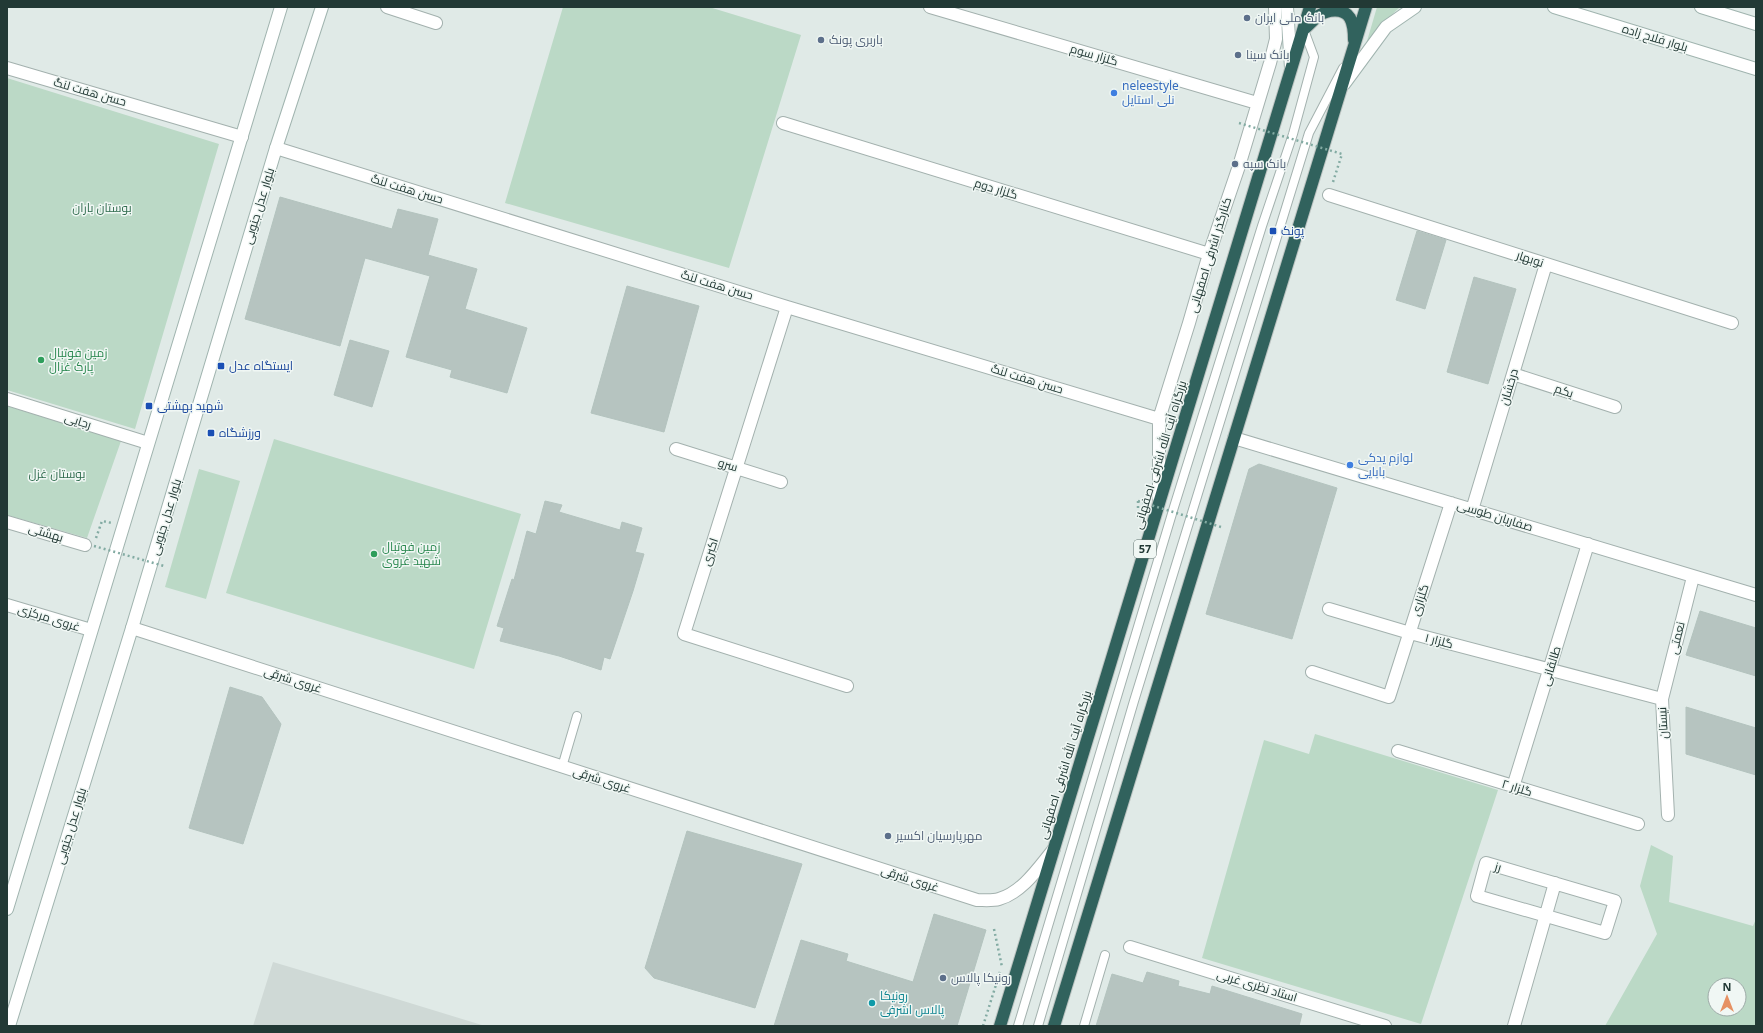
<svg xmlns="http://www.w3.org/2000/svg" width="1763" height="1033" font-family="'Noto Sans',Cairo,sans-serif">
	<rect width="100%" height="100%" fill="#e0eae7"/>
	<path fill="#cfd9d6" d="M273 962 387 996 485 1026H253Z"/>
	<path fill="#bbd9c6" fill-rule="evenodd" d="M563 7H709L801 35 729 268 505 203Z
		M1377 7H1400L1380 26 1365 48Z
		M7 78 219 144 135 429 7 390Z
		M7 406 121 441 87 538 7 515Z
		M274 439 521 514 474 669 226 593Z
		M199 469 240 481 206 599 165 587Z
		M1315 734 1498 790 1421 1024 1202 958 1264 740 1309 754Z
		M1651 845 1673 856 1669 902 1753 926 1756 919V1026H1605L1657 934 1640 886ZM1715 985H1739V1009H1715Z"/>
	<path fill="#b6c4c0" stroke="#b3c3be" d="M280 197 392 229 398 209 438 219 428 255 477 269 465 309 527 328 507 393 450 377 452 370 406 357 430 276 365 258 340 346 245 319Z
		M1417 231 1446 240 1425 309 1396 300Z
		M1474 277 1516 289 1488 384 1447 372Z
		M627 286 699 306 664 432 591 413Z
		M350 340 389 351 372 407 334 395Z
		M1259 464 1337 488 1292 639 1206 614 1249 469Z
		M545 501 562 505 559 512 620 530 622 522 642 528 635 552 644 554 633 591 610 659 604 657 601 670 559 656 500 641 504 628 497 626 512 579 514 580 527 531 536 534Z
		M1700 611 1756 628V676L1686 655Z
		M230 687 262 697 281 724 243 844 189 828Z
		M1686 707 1756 728V775L1686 754Z
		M687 831 802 864 755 1008 654 978 645 968Z
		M934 914 986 930 957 1026H774L801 940 848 954 846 961 913 982Z
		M1147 972 1179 981 1178 986 1210 994 1212 986 1302 1014 1299 1026H1096L1112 974 1143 983Z"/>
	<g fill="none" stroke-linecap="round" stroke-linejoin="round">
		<g stroke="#a3b1ae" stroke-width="10">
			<path id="lane" d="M562 767 577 716
				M1018 1026 1174 507 1262 226 1293 134 1314 57 1304 30
				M1038 1026 1134 701 1309 133 1343 68
				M1084 1026 1105 955"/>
		</g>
		<g stroke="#a3b1ae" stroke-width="14">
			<path id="street" d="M387 7 436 23
				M930 7 1257 103
				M7 68 242 137
				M783 123 1209 254
				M276 148 787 307 1159 419
				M1329 195 1732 323
				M787 307 684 634 847 686
				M1513 374 1615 407
				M7 399 148 443
				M1234 438 1756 595
				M676 449 781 482
				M1159 498V419L1189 323 1209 254 1239 166 1270 63 1276 39 1275 7
				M1472 510 1546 264
				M7 522 85 545
				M7 605 91 630
				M1329 609 1410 633 1662 699 1668 815
				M132 628 977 900C984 900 992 901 999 899 1023 892 1039 867 1054 849
				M1312 672 1389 697 1451 503
				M1662 699 1693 577
				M1398 751 1638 824
				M1513 787 1588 544
				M1486 863 1615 901 1605 933 1477 896Z
				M1130 947 1385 1026
				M1514 1026 1555 883"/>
		</g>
		<g stroke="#a0b4af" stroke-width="14">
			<path id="secondary" d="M1287 7 1291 68
				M1554 7 1756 69
				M1701 7 1756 24
				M1344 84 1386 27 1415 7
				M7 909 281 7
				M9 1026 132 628 276 148 322 7"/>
		</g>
		<g stroke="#bdc4c2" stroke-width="14">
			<path id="highway" d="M1304 29C1309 25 1313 20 1318 16 1327 10 1343 7 1350 18 1354 25 1354 33 1354 40
				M1000 1026 1310 7
				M1054 1026 1366 7"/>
		</g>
		<path stroke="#83aba3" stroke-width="2.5" stroke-dasharray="2 3" stroke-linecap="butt" d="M1333 182 1342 154
			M1138 501V518
			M96 538 102 521 112 523
			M994 929 1002 967
			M983 1026 1000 972"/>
		<use href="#lane" stroke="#fff" stroke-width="8"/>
		<use href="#street" stroke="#fff" stroke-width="12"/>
		<use href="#secondary" stroke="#fff" stroke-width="12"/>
		<use href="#highway" stroke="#31625d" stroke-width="12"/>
		<path stroke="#83aba3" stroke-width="2.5" stroke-dasharray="2 3" stroke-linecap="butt" d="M1239 123 1342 154
			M1138 501 1221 527
			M94 546 164 566"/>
	</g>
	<g fill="#5c6f8a" stroke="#f0f7f4" stroke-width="1.5">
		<circle cx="1247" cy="18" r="4"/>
		<circle cx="821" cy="40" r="4"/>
		<circle cx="1238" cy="55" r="4"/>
		<circle cx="1235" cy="164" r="4"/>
		<circle cx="888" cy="836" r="4"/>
		<circle cx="943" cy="978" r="4"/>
	</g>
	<g fill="#3f7fe0" stroke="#f0f7f4" stroke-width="1.5">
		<circle cx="1114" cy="93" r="4"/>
		<circle cx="1350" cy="465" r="4"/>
	</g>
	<g fill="#1a4fb4" stroke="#f0f7f4" stroke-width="1.5">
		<rect x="1269" y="227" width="8" height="8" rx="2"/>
		<rect x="217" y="362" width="8" height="8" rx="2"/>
		<rect x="145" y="402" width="8" height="8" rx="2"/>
		<rect x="207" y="429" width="8" height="8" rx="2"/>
	</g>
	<g fill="#2e9e5b" stroke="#f0f7f4" stroke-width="1.5">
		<circle cx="41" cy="360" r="4"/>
		<circle cx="374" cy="554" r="4"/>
	</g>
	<circle fill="#0f9aa8" stroke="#f0f7f4" stroke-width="1.5" cx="872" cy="1003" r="4"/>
	<g text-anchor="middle" stroke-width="3" stroke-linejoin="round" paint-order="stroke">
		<rect fill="#f0f7f4" stroke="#60726e" stroke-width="1" x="1134" y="540" width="22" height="18" rx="3"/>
		<g font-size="11" font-weight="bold" fill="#223935">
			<text x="1145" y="553">57</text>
		</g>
		<g font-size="12" fill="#4e5e75" stroke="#f0f7f4" text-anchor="start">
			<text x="1255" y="22">بانک ملی ایران</text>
			<text x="829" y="44">باربری پونک</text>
			<text x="1246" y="59">بانک سینا</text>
			<text x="1243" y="168">بانک سپه</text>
			<text x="896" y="840">مهرپارسیان اکسیر</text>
			<text x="951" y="982">رونیکا پالاس</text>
		</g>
		<g font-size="12" fill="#223935" stroke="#f0f7f4">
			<text transform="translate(1655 38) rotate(17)" y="4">بلوار فلاح زاده</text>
			<text transform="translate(1094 55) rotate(16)" y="4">گلزار سوم</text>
			<text transform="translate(90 92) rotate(16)" y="4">حسن هفت لنگ</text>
			<text transform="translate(407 189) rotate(17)" y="4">حسن هفت لنگ</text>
			<text transform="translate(996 189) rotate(17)" y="4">گلزار دوم</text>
			<text transform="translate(259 206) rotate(-73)" y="4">بلوار عدل جنوبی</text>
			<text transform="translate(1210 255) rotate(-73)" y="4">کنارگذر اشرفی اصفهانی</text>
			<text transform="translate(1530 259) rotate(18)" y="4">نوبهار</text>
			<text transform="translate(717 285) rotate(17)" y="4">حسن هفت لنگ</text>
			<text transform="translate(1027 379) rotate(17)" y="4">حسن هفت لنگ</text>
			<text transform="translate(1509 387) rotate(-73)" y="4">درخشان</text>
			<text transform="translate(1564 391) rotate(18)" y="4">یکم</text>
			<text transform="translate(78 421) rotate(17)" y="4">رجایی</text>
			<text transform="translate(1160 455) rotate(-73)" y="4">بزرگراه آیت الله اشرفی اصفهانی</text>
			<text transform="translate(728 465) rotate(17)" y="4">سرو</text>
			<text transform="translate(1495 516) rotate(17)" y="4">صفاریان طوسی</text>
			<text transform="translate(166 517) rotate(-73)" y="4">بلوار عدل جنوبی</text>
			<text transform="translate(46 533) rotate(17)" y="4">بهشتی</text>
			<text transform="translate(710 552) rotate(-72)" y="4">اکبری</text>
			<text transform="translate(1420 600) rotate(-72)" y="4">گلزاری</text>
			<text transform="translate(49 618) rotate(17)" y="4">غروی مرکزی</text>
			<text transform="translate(1677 638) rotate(-76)" y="4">نعمتی</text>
			<text transform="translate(1439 641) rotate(14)" y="4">گلزار ۱</text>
			<text transform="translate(1551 666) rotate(-73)" y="4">طالقانی</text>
			<text transform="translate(293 680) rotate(18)" y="4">غروی شرقی</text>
			<text transform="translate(1663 723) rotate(-93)" y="4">نیستان</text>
			<text transform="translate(1065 765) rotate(-73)" y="4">بزرگراه آیت الله اشرفی اصفهانی</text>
			<text transform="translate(602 780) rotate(18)" y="4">غروی شرقی</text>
			<text transform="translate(1517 788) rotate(17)" y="4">گلزار ۲</text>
			<text transform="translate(71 826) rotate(-73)" y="4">بلوار عدل جنوبی</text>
			<text transform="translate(1498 867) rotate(16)" y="4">رز</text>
			<text transform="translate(910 879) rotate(18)" y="4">غروی شرقی</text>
			<text transform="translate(1257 986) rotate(17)" y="4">استاد نظری غربی</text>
		</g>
		<g font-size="12" fill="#366cbe" stroke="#f0f7f4" text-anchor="start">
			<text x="1122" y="90">neleestyle<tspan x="1122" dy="14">نلی استایل</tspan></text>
			<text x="1358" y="462">لوازم یدکی<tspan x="1358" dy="14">بابایی</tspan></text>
		</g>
		<g font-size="12" fill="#306c4e" stroke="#f0f7f4">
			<text x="102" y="212">بوستان باران</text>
			<text x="57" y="478">بوستان غزل</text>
		</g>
		<g font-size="12" fill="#164399" stroke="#f0f7f4" text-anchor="start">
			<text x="1281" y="235">پونک</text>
			<text x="229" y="370">ایستگاه عدل</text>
			<text x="157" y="410">شهید بهشتی</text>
			<text x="219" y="437">ورزشگاه</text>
		</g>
		<g font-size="12" fill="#27864d" stroke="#f0f7f4" text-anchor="start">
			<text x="49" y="357">زمین فوتبال<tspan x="49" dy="14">پارک غزال</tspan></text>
			<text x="382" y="551">زمین فوتبال<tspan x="382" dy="14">شهید غروی</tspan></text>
		</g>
		<g font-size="12" fill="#0d838f" stroke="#f0f7f4" text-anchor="start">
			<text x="880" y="1000">رونیکا<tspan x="880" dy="14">پالاس اشرفی</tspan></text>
		</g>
	</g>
	<rect width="1763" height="1033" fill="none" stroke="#223935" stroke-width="16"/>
	<g transform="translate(1727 997)"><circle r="19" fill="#f0f7f4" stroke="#9eaba8"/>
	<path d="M0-3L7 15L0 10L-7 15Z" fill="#e69163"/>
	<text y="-6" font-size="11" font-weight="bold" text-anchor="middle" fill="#223935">N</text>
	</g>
</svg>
